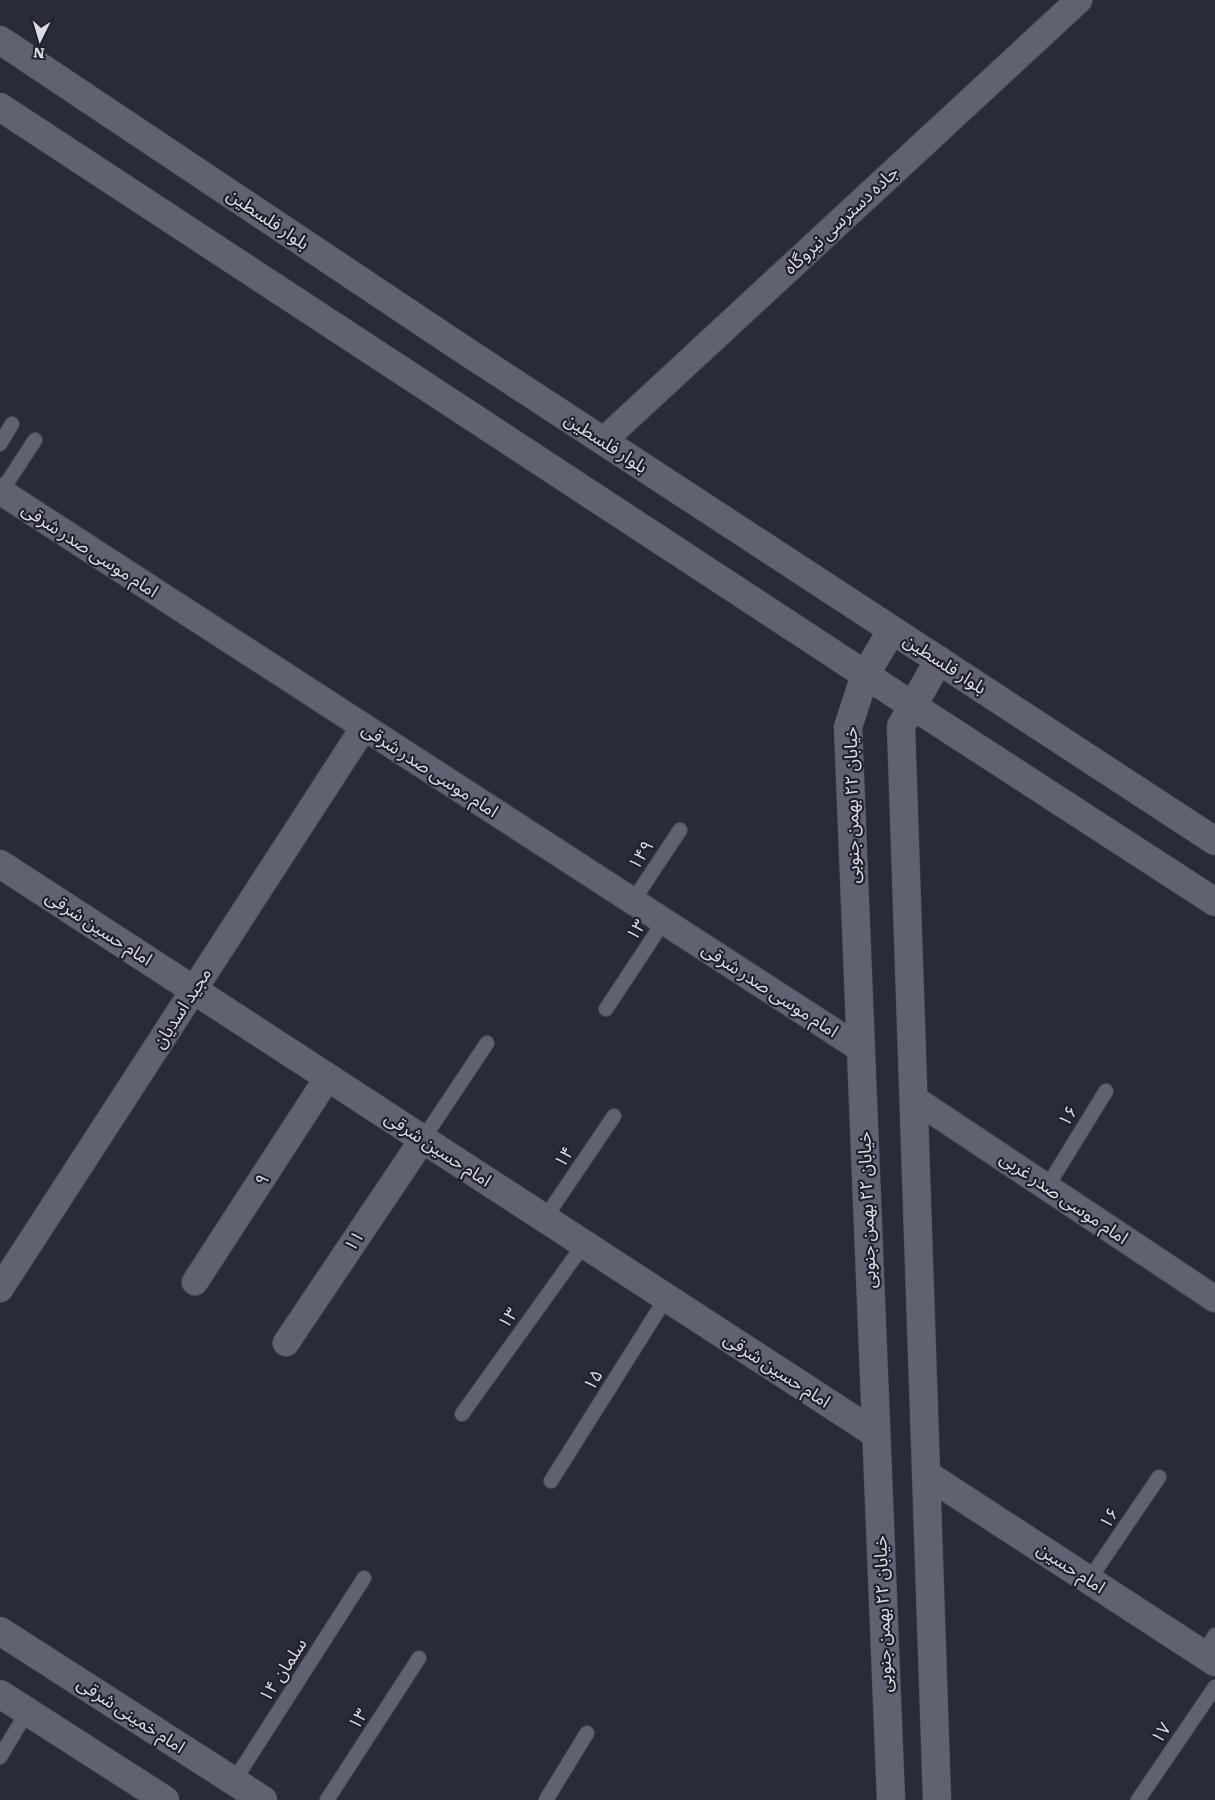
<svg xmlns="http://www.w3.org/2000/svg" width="1215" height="1800" font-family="Literata,'Noto Sans Arabic',serif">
	<rect width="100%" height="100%" fill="#292b39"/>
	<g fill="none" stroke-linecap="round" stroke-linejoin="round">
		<g stroke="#464753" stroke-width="16">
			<path id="service" d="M0 444 12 424
				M1 492 35 440
				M633 901 680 830
				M606 1009 664 921
				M423 1139 487 1043
				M1047 1187 1106 1091
				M545 1218 614 1116
				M462 1414 584 1244
				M551 1481 666 1298
				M1089 1580 1159 1477
				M1203 1654 1215 1635
				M0 1757 27 1712
				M234 1781 364 1578
				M327 1800 419 1658
				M546 1800 587 1733
				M1138 1800 1215 1687"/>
		</g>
		<g stroke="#464753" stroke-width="28">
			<path id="minor" d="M603 441 1079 0
				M0 491 861 1049
				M913 1098 1215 1299
				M195 1282 328 1077
				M0 1289 364 727
				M286 1343 423 1139"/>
		</g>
		<g stroke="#464753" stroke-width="29">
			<path id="tertiary" d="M0 40 461 348 1215 841
				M0 107 913 706 1215 902
				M0 864 876 1434
				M926 1474 1215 1662
				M0 1631 263 1800
				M0 1694 165 1800
				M891 1800 848 727 865 675 892 630
				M937 1800 901 726 939 660"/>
		</g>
		<use href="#service" stroke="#606272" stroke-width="14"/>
		<use href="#minor" stroke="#606272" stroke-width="26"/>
		<use href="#tertiary" stroke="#606272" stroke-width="28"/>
	</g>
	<g text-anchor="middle" stroke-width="4.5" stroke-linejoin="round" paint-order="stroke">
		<g font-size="18" fill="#dbdce5" stroke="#20212e">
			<text transform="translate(268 219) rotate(34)" y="6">بلوار فلسطین</text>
			<text transform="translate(841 220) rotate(-43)" y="6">جاده دسترسی نیروگاه</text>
			<text transform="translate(606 443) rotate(33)" y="6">بلوار فلسطین</text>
			<text transform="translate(90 550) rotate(33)" y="6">امام موسی صدر شرقی</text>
			<text transform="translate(945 664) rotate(33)" y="6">بلوار فلسطین</text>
			<text transform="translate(430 770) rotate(33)" y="6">امام موسی صدر شرقی</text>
			<text transform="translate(852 805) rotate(-91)" y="6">خیابان ۲۲ بهمن جنوبی</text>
			<text transform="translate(641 855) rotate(-57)" y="6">۱۴۹</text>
			<text transform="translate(99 928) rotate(33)" y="6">امام حسین شرقی</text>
			<text transform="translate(636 930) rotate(-56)" y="6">۱۳</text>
			<text transform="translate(770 990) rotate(33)" y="6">امام موسی صدر شرقی</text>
			<text transform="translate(182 1008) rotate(-57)" y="6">مجید اسدیان</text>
			<text transform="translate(1068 1116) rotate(-59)" y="6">۱۶</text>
			<text transform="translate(438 1149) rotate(33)" y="6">امام حسین شرقی</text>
			<text transform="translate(564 1157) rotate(-56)" y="6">۱۴</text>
			<text transform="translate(262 1180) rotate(-57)" y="6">۹</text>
			<text transform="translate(1064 1198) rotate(34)" y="6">امام موسی صدر غربی</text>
			<text transform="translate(867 1210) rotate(-92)" y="6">خیابان ۲۲ بهمن جنوبی</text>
			<text transform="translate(354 1241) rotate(-56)" y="6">۱۱</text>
			<text transform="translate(508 1318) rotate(-55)" y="6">۱۳</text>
			<text transform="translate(777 1370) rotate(33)" y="6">امام حسین شرقی</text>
			<text transform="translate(593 1380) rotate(-58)" y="6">۱۵</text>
			<text transform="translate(1109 1518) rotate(-56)" y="6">۱۶</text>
			<text transform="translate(1071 1568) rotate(33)" y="6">امام حسین</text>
			<text transform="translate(883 1614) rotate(-92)" y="6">خیابان ۲۲ بهمن جنوبی</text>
			<text transform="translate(283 1670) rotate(-57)" y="6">سلمان ۱۴</text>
			<text transform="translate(131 1715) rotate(33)" y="6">امام خمینی شرقی</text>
			<text transform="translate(358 1719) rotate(-57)" y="6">۱۳</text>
			<text transform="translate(1161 1733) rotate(-56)" y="6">۱۷</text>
		</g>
	</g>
	<g transform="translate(40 40) rotate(185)" stroke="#20212e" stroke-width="4" paint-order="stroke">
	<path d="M0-4L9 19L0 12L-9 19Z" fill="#dbdce5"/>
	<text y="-8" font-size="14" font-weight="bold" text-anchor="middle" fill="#dbdce5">N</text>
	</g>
</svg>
